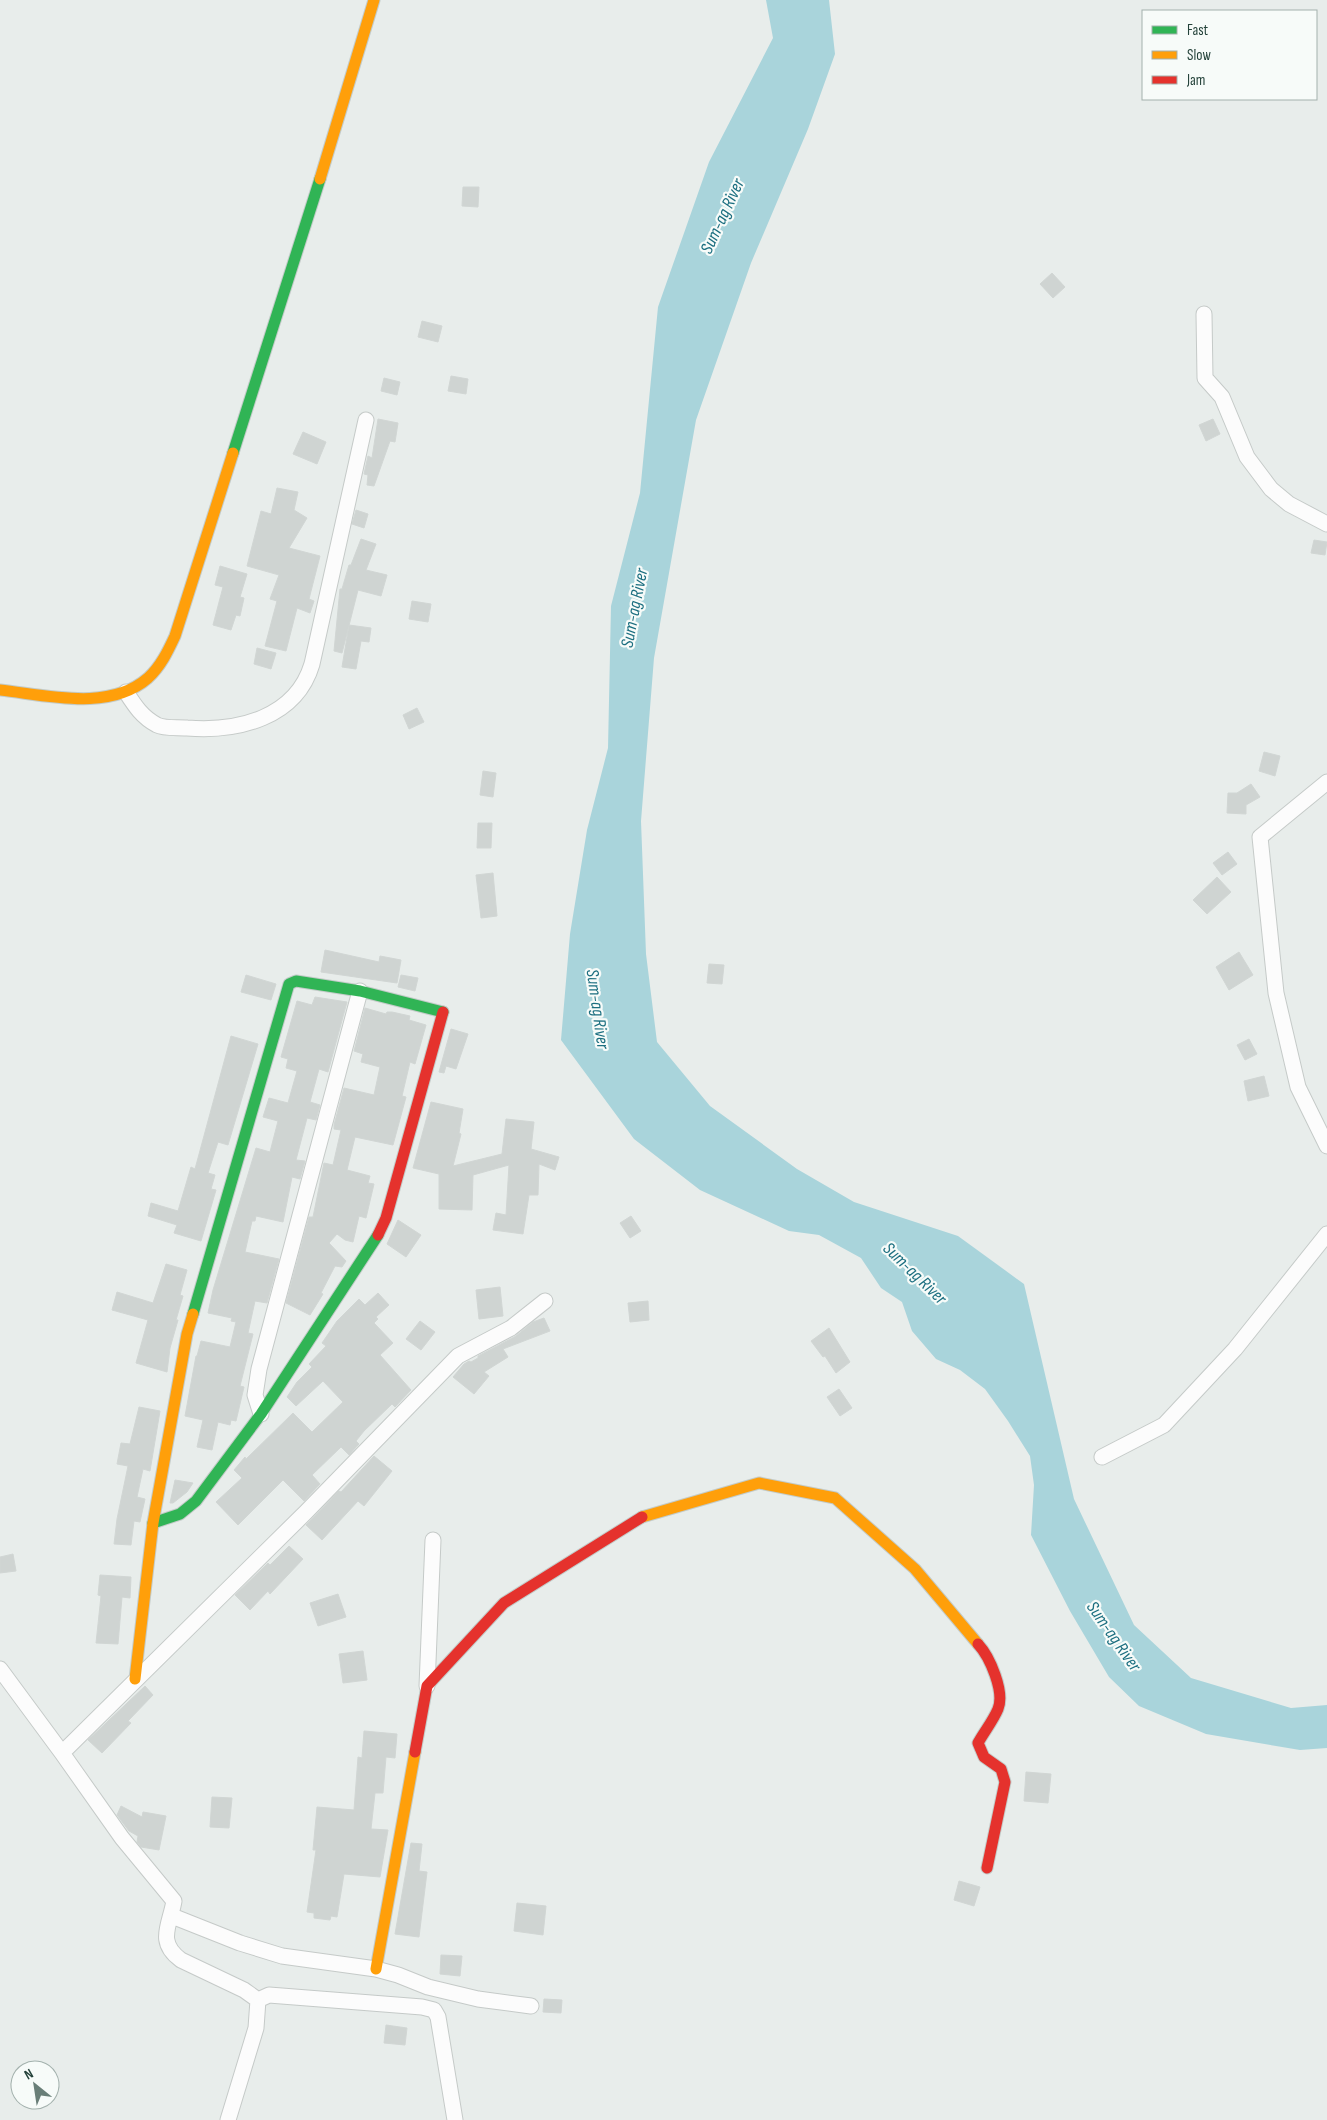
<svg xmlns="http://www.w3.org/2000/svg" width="1327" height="2120" font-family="'Sofia Sans Condensed',sans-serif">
	<rect width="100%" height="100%" fill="#e8edeb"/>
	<path fill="#a9d4db" d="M766 0H829L835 54 808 129 751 263 696 420 654 658 641 821 646 954 657 1042 710 1106 797 1169 854 1202 958 1236 1024 1284 1074 1499 1134 1625 1191 1678 1291 1708 1327 1705V1748L1300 1750 1206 1734 1139 1706 1109 1677 1070 1611 1031 1535 1034 1485 1030 1456 1008 1421 985 1389 960 1370 936 1359 912 1331 902 1302 881 1288 861 1258 819 1235 789 1231 700 1190 634 1139 561 1040 570 934 587 830 608 748 611 606 640 493 658 307 709 162 773 38Z"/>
	<path fill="#cfd4d2" stroke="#d1d6d4" d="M463 187H479L478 207 462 206Z
		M1052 273 1065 287 1053 298 1040 284Z
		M422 321 442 326 438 342 418 337Z
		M451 376 468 379 466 394 448 391Z
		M384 378 400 382 397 395 381 391Z
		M378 419 398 423 395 442 390 441 374 486 367 485 368 475 364 474 368 456 372 458Z
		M1213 419 1220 434 1206 441 1199 425Z
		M303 432 326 442 317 464 293 454Z
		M277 488 298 492 294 510 307 518 289 548 320 556 309 599 314 601 310 613 297 608 286 651 265 646 277 601 270 599 279 575 247 566 261 511 271 514Z
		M356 510 368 514 364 528 352 524Z
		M361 539 376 544 366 570 387 575 381 596 358 590 342 653 334 651 340 589H342L349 565H351Z
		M1314 540 1327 542 1325 555 1311 553Z
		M220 566 247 574 240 597 244 598 240 616 236 615 231 630 213 625 223 587 215 585Z
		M412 601 431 604 428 622 409 619Z
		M349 625 371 628 369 642 361 641 356 669 342 667Z
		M257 648 276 653 271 669 254 664Z
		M417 708 424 722 409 729 403 715Z
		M1264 752 1280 756 1275 776 1259 771Z
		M483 771 496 773 493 797 480 795Z
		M1251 784 1260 797 1246 805V814L1227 813 1228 793H1237Z
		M478 823H492L491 848H477Z
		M1228 852 1237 864 1222 875 1213 863Z
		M493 873 497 916 481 918 476 875Z
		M1217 877 1231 892 1207 914 1193 900Z
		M325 950 379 962 380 956 401 960 397 983 321 972Z
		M1239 952 1253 975 1229 990 1216 967Z
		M709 964 724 965 722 984 707 983Z
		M246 975 276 984 271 1000 241 992Z
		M401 975 418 978 415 991 398 987Z
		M315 997 347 1002 328 1072 319 1069 310 1102 320 1105 316 1120 307 1118 296 1160 305 1161 300 1179 292 1177 283 1222 256 1216 255 1221H252L245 1252 279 1259 267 1303 255 1301 248 1333 253 1334 240 1386 244 1387 236 1421 231 1420 230 1425 218 1422 212 1450 197 1447 203 1420 185 1416 196 1356H197L201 1341 230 1347 236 1322 231 1321 232 1318 208 1313 213 1290 256 1148 270 1152 278 1121 263 1117 269 1098 288 1103 297 1071 286 1068 288 1059 281 1057 297 1001 312 1005Z
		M365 1008 386 1014 387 1012H392L410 1016 409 1020 426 1025 415 1064 410 1062 402 1096 406 1097 393 1145 355 1137 347 1170 370 1176 368 1183 374 1184 366 1218 359 1216 353 1242 345 1240 337 1234 329 1243 346 1261 342 1267 335 1266 321 1293 323 1294 310 1315 286 1303 309 1217H313L324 1163 333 1165 341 1130 334 1129V1125L344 1088 374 1095 380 1067 361 1062 363 1054 354 1051Z
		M451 1029 468 1034 456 1069 446 1066 444 1073 439 1072Z
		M231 1036 258 1044 228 1145 218 1142 208 1173 215 1175 211 1189 216 1190 201 1241 174 1233 177 1225 148 1216 151 1203 178 1211 191 1167 195 1169Z
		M1249 1039 1257 1054 1245 1060 1237 1045Z
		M1264 1076 1269 1096 1248 1101 1244 1081Z
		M431 1102 463 1109 459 1133 461 1134 453 1166 502 1154 506 1119 534 1122 531 1149 559 1157 555 1170 539 1164 538 1195H529L523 1234 493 1230 496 1213 506 1215 509 1165 473 1175 472 1210 439 1209V1174L413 1168Z
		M631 1216 641 1231 630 1238 620 1223Z
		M398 1220 421 1235 406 1257 387 1244Z
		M166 1264 187 1270 180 1295 183 1296 176 1320H178L170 1348 167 1372 136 1363 148 1320 112 1310 117 1292 153 1303Z
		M500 1287 503 1316 479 1319 476 1290Z
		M378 1293 389 1305 376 1317 378 1319 374 1323 393 1343 380 1355 411 1390 395 1407 392 1404 364 1431 356 1441 359 1444 349 1455 341 1447 312 1475 320 1484 304 1501 283 1480 238 1525 216 1502 242 1478 234 1470 245 1457 246 1459 293 1413 312 1432 343 1402 323 1381 296 1406 287 1397 297 1382 312 1367 309 1364 326 1346 322 1343 337 1321 359 1299 365 1305Z
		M648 1301 649 1320 630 1322 628 1303Z
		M544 1318 550 1331 503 1349 508 1357 484 1372 489 1376 474 1394 453 1377 464 1364 469 1361 471 1362 478 1358V1356L516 1336 533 1322Z
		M420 1321 435 1332 421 1350 406 1339Z
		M829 1328 850 1362 836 1373 825 1356 823 1357 811 1341Z
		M839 1389 852 1408 840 1416 827 1397Z
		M139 1407 160 1411 150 1471 143 1469 137 1497 145 1499 140 1522 134 1521 131 1545 114 1544 117 1519 128 1466 117 1464 121 1443 130 1444Z
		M374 1456 392 1471 364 1506 358 1501 322 1540 306 1525 339 1491 341 1492Z
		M175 1480 193 1483 187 1492 173 1503H170Z
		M289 1546 303 1559 270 1594 268 1591 250 1610 235 1595 268 1563 270 1565Z
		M13 1554 16 1571 0 1573V1557Z
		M100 1575 131 1577 130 1598 122 1597 118 1644 96 1643 101 1596 98 1595Z
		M338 1594 346 1617 318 1626 310 1603Z
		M363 1651 367 1680 343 1683 339 1654Z
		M145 1686 153 1695 128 1721 131 1723 102 1753 88 1740Z
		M364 1731 397 1734 395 1758 386 1757 383 1793H375L371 1829 388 1830 380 1877 344 1874 337 1917 331 1916 330 1920 314 1918V1913L307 1912 316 1850H313L317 1807 354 1810 358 1757 362 1758Z
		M1026 1772 1051 1774 1048 1803 1024 1801Z
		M212 1797 232 1798 229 1828 210 1827Z
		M121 1806 142 1817 143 1812 166 1816 159 1850 141 1847 137 1842 138 1836 129 1831 117 1815Z
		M411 1843 422 1844 419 1871 427 1872 419 1937 395 1934Z
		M959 1881 980 1887 974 1906 954 1900Z
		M517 1903 546 1906 543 1935 514 1931Z
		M441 1955 462 1956 460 1976 440 1974Z
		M544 1999 562 2000 561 2013 543 2012Z
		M386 2025 407 2028 405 2045 384 2043Z"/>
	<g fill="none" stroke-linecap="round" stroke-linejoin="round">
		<g stroke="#c5cac8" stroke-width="17">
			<path id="street" d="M1204 314 1205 378 1222 397 1247 457 1271 489 1289 504 1327 524
				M126 692C135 706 142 717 157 725 165 729 178 727 187 728 238 732 296 718 312 664L366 420
				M1327 782 1260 837 1276 993 1298 1087 1327 1146
				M261 1414 255 1395 259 1369 360 991
				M1102 1457 1164 1425 1235 1349 1327 1234
				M0 1669 62 1753 122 1838 174 1901C170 1925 156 1942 181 1960L244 1990 258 2000 256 2028 228 2120
				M427 1686 433 1540
				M62 1753 306 1512 458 1356 511 1328 545 1301
				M172 1916 240 1943 282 1956 376 1969 398 1975 428 1987 478 1999 531 2006
				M258 2000 269 1995 422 2007 434 2010 438 2017 455 2120"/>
		</g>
		<g stroke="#c3cbc8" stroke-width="13">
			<path id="fast" d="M233 453 320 179
				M193 1314 289 984 296 981 360 991 443 1012
				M153 1523 180 1514 196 1501 261 1414 378 1235"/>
		</g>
		<g stroke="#c3cbc8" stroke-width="13">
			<path id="slow" d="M320 179 374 0
				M0 690C46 695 109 712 148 678 161 666 168 651 175 636L233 453
				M642 1517 759 1483 835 1498 915 1569 978 1644
				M135 1679 153 1523 187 1334 193 1314
				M376 1969 415 1752"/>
		</g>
		<g stroke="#c3cbc8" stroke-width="13">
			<path id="jam" d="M378 1235 386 1218 443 1012
				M978 1644C990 1657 1005 1692 998 1709 993 1721 984 1732 978 1743L984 1757 1001 1769 1005 1782 987 1868
				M415 1752 427 1686 504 1603 642 1517"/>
		</g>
		<use href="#street" stroke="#fcfcfc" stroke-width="15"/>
		<use href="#fast" stroke="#30b455" stroke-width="11"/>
		<use href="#slow" stroke="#ff9f0a" stroke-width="11"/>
		<use href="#jam" stroke="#e5322d" stroke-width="11"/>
	</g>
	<g text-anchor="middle" stroke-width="4.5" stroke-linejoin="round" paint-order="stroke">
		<g font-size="18" font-style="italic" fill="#1c6f80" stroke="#f7fbf9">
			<text transform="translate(722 216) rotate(-65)" y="6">Sum-ag River</text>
			<text transform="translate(634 608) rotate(-79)" y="6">Sum-ag River</text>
			<text transform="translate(598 1009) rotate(82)" y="6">Sum-ag River</text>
			<text transform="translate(915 1273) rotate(44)" y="6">Sum-ag River</text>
			<text transform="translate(1114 1636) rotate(55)" y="6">Sum-ag River</text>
		</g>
	</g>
	<rect x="1142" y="10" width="175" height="90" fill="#f7fbf9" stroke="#a3b1ad"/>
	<rect x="1152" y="26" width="25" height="8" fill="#30b455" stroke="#a3b1ad"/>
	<text x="1187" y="35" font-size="15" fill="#24423a">Fast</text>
	<rect x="1152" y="51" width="25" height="8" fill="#ff9f0a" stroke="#a3b1ad"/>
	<text x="1187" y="60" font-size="15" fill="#24423a">Slow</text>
	<rect x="1152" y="76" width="25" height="8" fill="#e5322d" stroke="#a3b1ad"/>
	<text x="1187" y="85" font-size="15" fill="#24423a">Jam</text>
	<g transform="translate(35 2085) rotate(330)"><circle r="24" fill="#f7fbf9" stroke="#a3b1ad"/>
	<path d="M0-4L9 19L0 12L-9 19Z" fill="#697e78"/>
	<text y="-8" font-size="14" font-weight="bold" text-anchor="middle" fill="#24423a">N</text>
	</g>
</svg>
